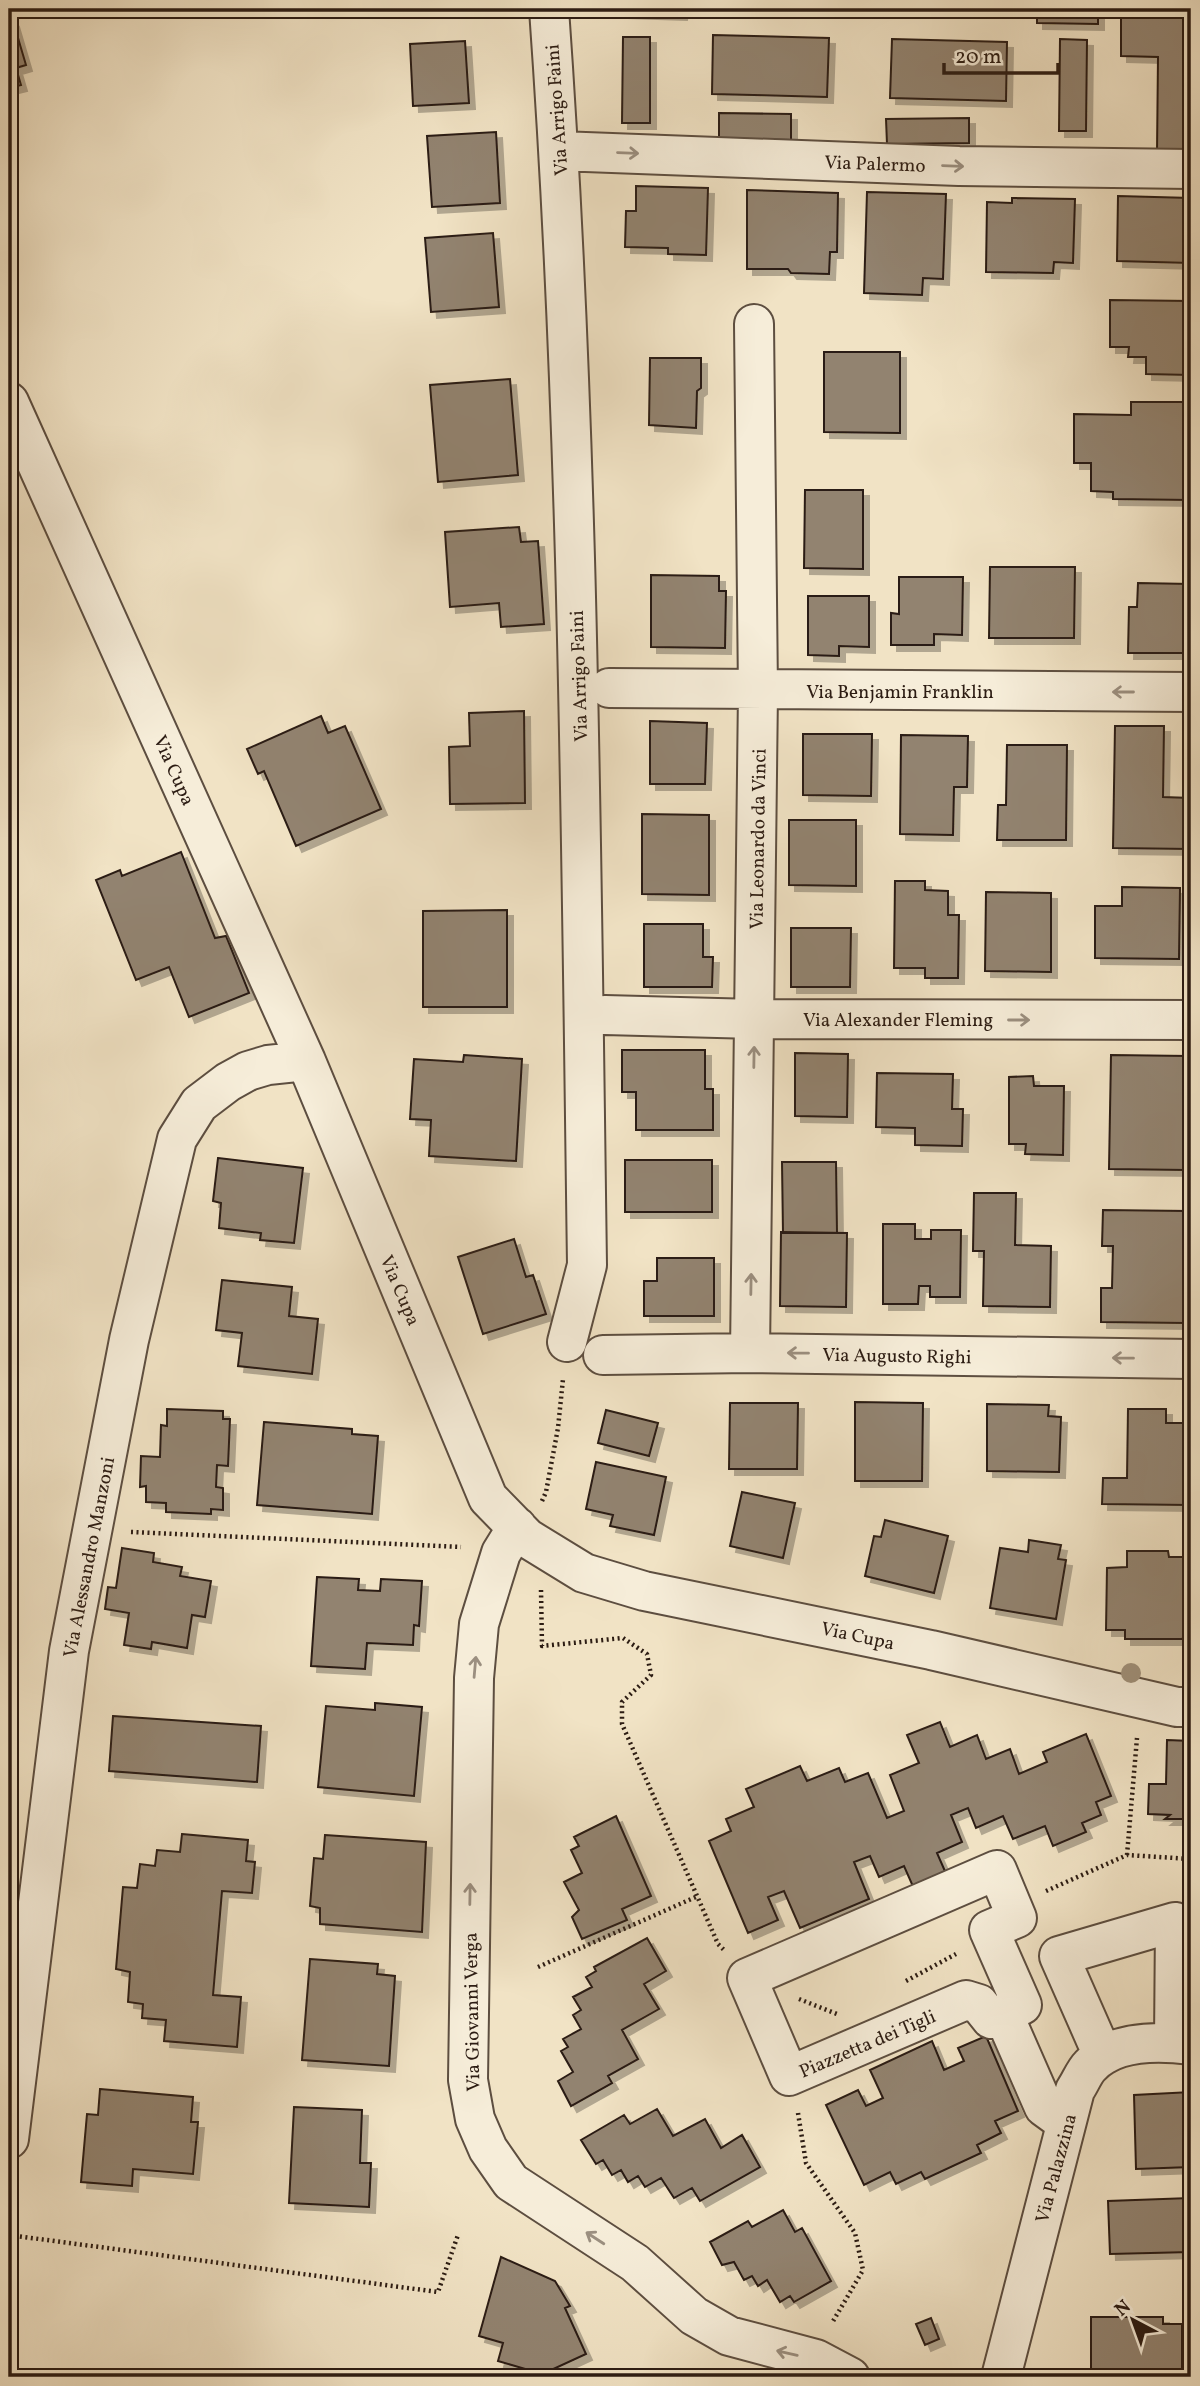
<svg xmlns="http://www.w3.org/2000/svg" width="1200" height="2386" font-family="Vollkorn,serif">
	<defs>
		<filter id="shadow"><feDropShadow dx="6" dy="6" stdDeviation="0" flood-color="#0004"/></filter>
	</defs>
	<rect width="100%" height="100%" fill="#f1e3c5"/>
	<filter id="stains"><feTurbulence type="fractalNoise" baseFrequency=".00286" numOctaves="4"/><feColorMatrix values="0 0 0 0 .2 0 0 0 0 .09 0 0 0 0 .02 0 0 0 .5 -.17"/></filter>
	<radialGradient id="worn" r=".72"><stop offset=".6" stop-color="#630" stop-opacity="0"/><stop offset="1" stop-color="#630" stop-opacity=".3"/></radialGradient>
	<path fill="#928370" stroke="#2c1c13" stroke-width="2" filter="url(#shadow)" d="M622 9H682L681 14 622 12Z
		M1037 9H1098V24L1037 23Z
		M1121 9H1191V153H1157L1158 57 1121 56Z
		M9 15 13 21 26 65 16 68 21 85 9 88Z
		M713 35 829 38 827 97 712 94Z
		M623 37H650V123H622Z
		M892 39 1007 42 1006 101 890 98Z
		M1060 39 1087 40 1086 131H1059Z
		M465 41 469 103 413 106 410 44Z
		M719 113 791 114V140L719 139Z
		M969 118V143L887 144 886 119Z
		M496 132 500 203 432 207 427 136Z
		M636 186 708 188 706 255 668 254V248L625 247 626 211H636Z
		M747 190 838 193 837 252H830L829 274 791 273 788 269H747Z
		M867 192 946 194 943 279 923 278 922 295 864 293Z
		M1118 196 1191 198V263L1117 261Z
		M1012 198 1075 199 1073 263 1054 262 1053 273 986 272 987 202 1012 203Z
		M493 233 499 307 431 312 425 238Z
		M1110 300 1191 301V375L1146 374V357H1128L1129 347H1110Z
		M824 352H900V433L824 432Z
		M650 358H701V388L697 391 696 428 649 425Z
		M510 379 518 475 438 482 430 385Z
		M1131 402H1191V500L1113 499V492L1091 491V463H1074V414L1131 415Z
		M805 490H863V569L804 568Z
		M519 527 521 542 538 541 544 624 501 627 499 603 450 607 445 532Z
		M990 567H1075L1074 638H989Z
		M651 575 719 576V591H726L725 648 651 647Z
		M899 577H963L962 635 934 634V645H891V613L899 614Z
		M1138 583 1191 584V653H1128L1129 607H1137Z
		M808 596H869V647L839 646V656L808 655Z
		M524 711 525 803 450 804 449 747 470 746 469 713Z
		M321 716 328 733 345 726 381 809 296 846 264 771 258 774 247 749Z
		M650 721 707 723 705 784H650Z
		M1115 726H1164L1163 797 1191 798V849L1113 848Z
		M803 734H872L871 796 803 795Z
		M901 735 968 736 967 787H954L953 835 900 834Z
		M1007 745H1067L1066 840H997L998 805H1006Z
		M642 814 709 815V895L642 894Z
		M789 820H856V886L789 885Z
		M181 852 215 938 226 936 249 993 189 1017 169 967 136 980 96 880 120 870 122 876Z
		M895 881H925V890L948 891V915H959L958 978H925V968H894Z
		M1122 887 1180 888 1179 959 1095 958V906H1122Z
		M986 892 1051 893V972L985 971Z
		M507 910V1007H423V911Z
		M644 924H703V957H713L712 987H644Z
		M791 928H851L850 987H791Z
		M622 1050H705V1089H713V1130H636V1092H622Z
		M795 1053 848 1054 847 1117 795 1116Z
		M464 1055 522 1059 516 1161 429 1156 431 1120 410 1119 414 1059 463 1062Z
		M1111 1055 1188 1056 1187 1170 1109 1169Z
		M877 1073 953 1074 952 1109H963L962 1146 915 1145V1128L876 1127Z
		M1033 1076 1034 1086H1064L1063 1155 1025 1154 1026 1144H1009V1077Z
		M218 1158 303 1168 294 1243 260 1240 261 1233 219 1228 221 1203 213 1201Z
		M625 1160H712V1212H625Z
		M782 1162H836L837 1233H783Z
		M974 1193H1016L1015 1245 1051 1246 1050 1307 983 1306 984 1251H973Z
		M1103 1210 1188 1211 1186 1323 1101 1322V1288H1112L1113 1246H1102Z
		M883 1224H915V1239H931V1230H961L960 1297H930V1286H919L918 1304H883Z
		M781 1232 847 1233 846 1307 780 1306Z
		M514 1239 526 1277 533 1275 546 1314 483 1334 458 1257Z
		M657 1258H714V1316H644V1281H657Z
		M222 1280 292 1287 289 1316 318 1319 312 1374 238 1366 242 1333 216 1330Z
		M855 1402 923 1403 922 1481H855Z
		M730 1403H798L797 1469H729Z
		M987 1404 1049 1405 1048 1416 1061 1417 1059 1472 987 1471Z
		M167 1409 223 1411V1419H230L228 1466 217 1465 216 1487 223 1488V1510L211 1509V1514L166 1512V1503L146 1502V1486L140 1487 141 1456 160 1457 161 1425 167 1426Z
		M1128 1409H1166V1423H1191L1190 1505 1102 1504 1103 1478H1127Z
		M606 1410 658 1423 649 1456 598 1443Z
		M264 1422 352 1429V1434L378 1436 372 1514 257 1505Z
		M596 1462 666 1477 654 1535 610 1526 613 1515 586 1509Z
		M742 1492 795 1503 783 1558 730 1546Z
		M885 1520 948 1536 934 1593 865 1576 874 1536 881 1537Z
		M1029 1540 1061 1545 1058 1559 1066 1560 1056 1619 990 1608 1000 1548 1028 1552Z
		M122 1548 154 1553 153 1562 182 1567 180 1576 211 1581 205 1617 192 1615 187 1648 152 1642 151 1649 124 1645 129 1613 105 1609 108 1587 116 1588Z
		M1127 1551H1168L1169 1557H1191V1629L1182 1639H1125V1630H1106L1107 1568 1127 1567Z
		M317 1577 359 1579 358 1590 380 1591 381 1579 422 1581 419 1626 414 1625 413 1645 367 1643 365 1669 311 1666Z
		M375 1703 422 1707 414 1796 318 1787 326 1706 375 1710Z
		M113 1716 261 1726 257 1782 109 1771Z
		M940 1722 950 1747 977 1735 986 1759 1010 1749 1019 1774 1047 1762 1043 1752 1086 1734 1111 1796 1096 1802 1101 1815 1082 1823 1086 1832 1053 1846 1045 1826 1013 1839 1003 1816 976 1828 968 1808 951 1815 962 1842 937 1853 948 1878 915 1891 904 1866 879 1877 870 1856 854 1862 869 1899 800 1928 784 1891 768 1897 778 1920 748 1933 709 1841 731 1831 726 1819 754 1807 746 1789 800 1766 807 1781 839 1768 845 1782 868 1773 887 1818 904 1811 890 1775 919 1763 907 1735Z
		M1167 1740 1191 1741V1819H1165L1170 1815 1148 1814 1149 1784H1166Z
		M616 1816 651 1896 622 1909 627 1920 582 1939 572 1917 579 1910 564 1882 582 1873 571 1850 579 1846 574 1837Z
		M182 1834 248 1840 246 1861 255 1862 252 1893 222 1891 213 1995 241 1997 237 2047 164 2041 166 2020 142 2018 143 2004 128 2002 130 1972 116 1969 123 1887 137 1888 140 1864 155 1866 157 1850 180 1852Z
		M325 1835 426 1842 422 1932 320 1924V1908L310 1906 314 1858 323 1859Z
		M647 1938 666 1971 644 1984 659 2009 622 2030 638 2059 608 2076 612 2083 571 2106 558 2081 573 2072 561 2051 568 2047 563 2039 581 2029 573 2015 581 2010 573 1997 592 1987 586 1977 596 1971 594 1967Z
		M310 1959 378 1964 377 1974 395 1976 389 2066 302 2060Z
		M986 2036 1018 2111 995 2121 1001 2133 977 2145 981 2153 925 2179 921 2172 896 2184 890 2172 864 2185 826 2105 858 2090 866 2106 883 2098 870 2070 932 2041 944 2070 964 2061 958 2048Z
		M100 2089 193 2097 191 2122H198L193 2174 133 2169 132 2186 81 2182 87 2114 98 2115Z
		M1191 2092V2167L1136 2169 1134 2095Z
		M294 2107 362 2110 360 2163H371L369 2207 289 2203Z
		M657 2109 673 2136 705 2119 721 2148 742 2135 760 2167 700 2201 692 2188 674 2198 661 2178 645 2187 638 2176 628 2182 621 2170 612 2175 603 2160 596 2164 581 2140 624 2115 630 2124Z
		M1190 2198 1191 2252 1110 2254 1108 2201Z
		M783 2210 795 2232 802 2228 831 2281 794 2302 790 2296 780 2302 767 2280 758 2286 752 2276 744 2280 734 2262 722 2265 710 2242 748 2221 752 2227Z
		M501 2257 555 2281 570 2306 565 2308 586 2354 536 2377H533L529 2370 498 2361 503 2343 479 2336Z
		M1091 2317H1163V2324H1182V2377H1091Z
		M931 2318 939 2339 925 2345 916 2324Z"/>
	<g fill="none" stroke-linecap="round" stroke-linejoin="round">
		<g stroke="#5d4e40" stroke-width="42">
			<path id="minor" d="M549 9C579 427 581 846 587 1265L567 1342
				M559 151 959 166 1191 169
				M9 402 306 1061 488 1498 527 1538 584 1573 644 1591 931 1650 1177 1707H1191
				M609 688 1191 692
				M605 1015 755 1019 1191 1020
				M750 1353 758 691 754 324
				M603 1355 750 1353 1191 1359
				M517 1527 501 1553 479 1624 474 1678 468 2080 475 2119 488 2149 511 2182 635 2263 694 2316 729 2336 816 2359 850 2377
				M997 1870 1017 1918 989 1930 1022 2005 991 2019 979 2004 966 2000 789 2076 747 1978Z
				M1005 2018 1044 2107 1066 2123
				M1106 2054 1096 2040 1059 1956 1175 1922 1174 2043
				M9 2139 69 1651 129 1340 177 1139 199 1104 228 1082 248 1071 268 1065 306 1061
				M1001 2377 1075 2090C1080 2083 1084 2072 1090 2066 1114 2040 1159 2041 1191 2045"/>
		</g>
		<path stroke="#2c1c13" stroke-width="4.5" stroke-dasharray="2 3.5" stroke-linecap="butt" d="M542 1501 546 1492 558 1428 563 1379
			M131 1532 461 1547
			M541 1590 542 1646 623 1638 647 1654 651 1675 622 1702V1724L718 1944 724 1950
			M1127 1855 1137 1738
			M1046 1891 1127 1855 1191 1859
			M538 1967 698 1896
			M906 1981 956 1954
			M799 1999 837 2014
			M798 2113 806 2163 855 2233 863 2270 832 2323
			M9 2235 438 2292 458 2235"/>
		<use href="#minor" stroke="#f6edd9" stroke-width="38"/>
	</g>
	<circle fill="#a0917b" cx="1131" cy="1673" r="10"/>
	<defs><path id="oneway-shaft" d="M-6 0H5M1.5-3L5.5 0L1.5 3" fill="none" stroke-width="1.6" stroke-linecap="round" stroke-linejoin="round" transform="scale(1.75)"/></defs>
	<g stroke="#9b8f80">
		<use href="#oneway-shaft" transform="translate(628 153) rotate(2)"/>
		<use href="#oneway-shaft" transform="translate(953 166) rotate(2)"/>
		<use href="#oneway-shaft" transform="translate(1123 692) rotate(-180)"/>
		<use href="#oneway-shaft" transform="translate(1019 1020)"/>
		<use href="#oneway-shaft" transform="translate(754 1057) rotate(-89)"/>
		<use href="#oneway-shaft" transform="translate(751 1284) rotate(-89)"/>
		<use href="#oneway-shaft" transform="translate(798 1353) rotate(-179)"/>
		<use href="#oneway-shaft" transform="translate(1123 1358) rotate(-179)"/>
		<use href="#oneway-shaft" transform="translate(475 1667) rotate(-85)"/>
		<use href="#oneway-shaft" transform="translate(470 1894) rotate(-89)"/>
		<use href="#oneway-shaft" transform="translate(595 2238) rotate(-147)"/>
		<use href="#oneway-shaft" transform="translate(787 2353) rotate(-167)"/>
	</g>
	<g text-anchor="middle" stroke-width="5" stroke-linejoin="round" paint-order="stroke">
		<g font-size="19" fill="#2c1c13" stroke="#f6edd9">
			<text transform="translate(556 110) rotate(-94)" y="7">Via Arrigo Faini</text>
			<text transform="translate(875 163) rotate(2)" y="7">Via Palermo</text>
			<text transform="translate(578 676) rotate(-92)" y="7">Via Arrigo Faini</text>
			<text x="900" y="698">Via Benjamin Franklin</text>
			<text transform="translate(175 770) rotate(66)" y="7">Via Cupa</text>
			<text transform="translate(757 839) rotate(-89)" y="7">Via Leonardo da Vinci</text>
			<text x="898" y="1026">Via Alexander Fleming</text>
			<text transform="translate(401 1290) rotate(67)" y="7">Via Cupa</text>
			<text transform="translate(897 1355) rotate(1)" y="7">Via Augusto Righi</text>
			<text transform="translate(88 1557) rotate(-79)" y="7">Via Alessandro Manzoni</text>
			<text transform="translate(858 1635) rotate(12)" y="7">Via Cupa</text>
			<text transform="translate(471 2012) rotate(-91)" y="7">Via Giovanni Verga</text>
			<text transform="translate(867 2043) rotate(-23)" y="7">Piazzetta dei Tigli</text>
			<text transform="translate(1055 2168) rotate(-75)" y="7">Via Palazzina</text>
		</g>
	</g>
	<rect width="1200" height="2386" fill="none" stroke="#f1e3c5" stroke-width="35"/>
	<rect x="10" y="10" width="1179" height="2365" fill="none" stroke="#2c1c13" stroke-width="3.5"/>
	<rect x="18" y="18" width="1165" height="2351" fill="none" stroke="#2c1c13" stroke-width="2"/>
	<g transform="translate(1133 2320) rotate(319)" stroke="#f6edd9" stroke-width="5" paint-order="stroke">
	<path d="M0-5L12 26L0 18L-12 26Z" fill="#2c1c13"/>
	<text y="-10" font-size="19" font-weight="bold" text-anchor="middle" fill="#2c1c13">N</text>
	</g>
	<path d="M944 63v10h114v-10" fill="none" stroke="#2c1c13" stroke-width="3.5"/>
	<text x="955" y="63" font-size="21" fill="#2c1c13" stroke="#f6edd9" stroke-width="5" paint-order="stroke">20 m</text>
	<rect width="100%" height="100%" filter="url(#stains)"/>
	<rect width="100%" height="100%" fill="url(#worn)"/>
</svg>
